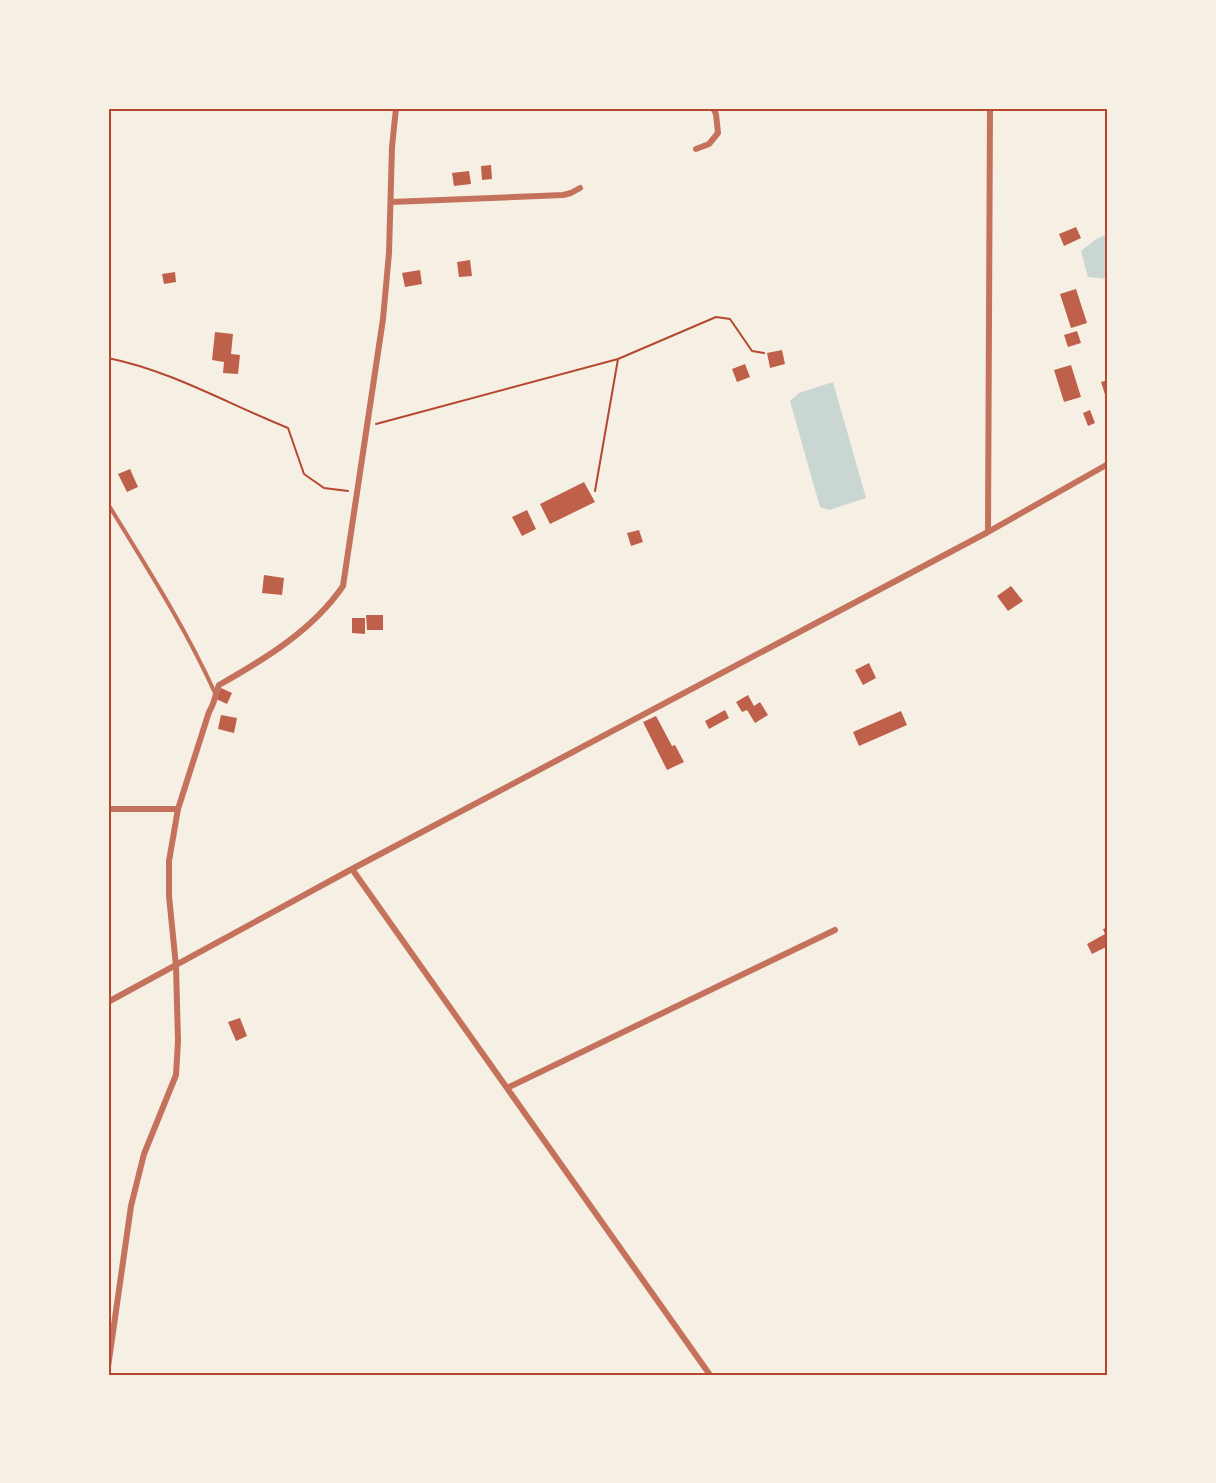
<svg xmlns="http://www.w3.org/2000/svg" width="1216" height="1483" font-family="Raleway,sans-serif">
	<rect width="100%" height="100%" fill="#f6efe4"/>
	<path fill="#c9d6d2" d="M1108 234V279L1088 277 1081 251 1096 239Z
		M833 382 866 498 829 510 820 507 790 401 799 393Z"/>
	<path fill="#bf614a" d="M491 165 492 179 482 180 481 166Z
		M469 171 471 184 454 186 452 173Z
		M1076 227 1081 238 1064 246 1059 234Z
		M470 260 472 276 459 277 457 262Z
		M420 270 422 284 405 287 402 273Z
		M175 272 176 282 164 284 162 274Z
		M1076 289 1087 323 1071 328 1060 294Z
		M1077 331 1081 343 1068 347 1064 335Z
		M215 332 233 334 231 354 240 355 238 374 223 373 224 362 212 360Z
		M782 350 785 364 770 368 767 353Z
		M745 364 750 377 737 382 732 369Z
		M1071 365 1081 397 1064 402 1054 370Z
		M1108 380V404L1101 382Z
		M1090 410 1095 423 1088 426 1083 413Z
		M130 469 138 487 127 492 118 474Z
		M584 482 595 502 550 524 540 504Z
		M527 510 536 529 522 536 512 517Z
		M639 530 643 542 631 546 627 533Z
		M264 575 284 578 282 595 262 593Z
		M1011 586 1023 601 1008 611 997 596Z
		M366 615H383V630H367Z
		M352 618H365V634L352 633Z
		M869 663 876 678 863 685 855 670Z
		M221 688 232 693 227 704 216 699Z
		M748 695 754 706 760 702 768 715 755 723 747 710 742 712 736 702Z
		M725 710 729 718 709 729 705 721Z
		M901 711 907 725 859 746 853 732Z
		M221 715 237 718 234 733 218 729Z
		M656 716 672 746 675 745 684 762 667 770 643 722Z
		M1108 927V946L1092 954 1087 944 1105 934 1103 929Z
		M240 1018 247 1036 236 1041 228 1022Z"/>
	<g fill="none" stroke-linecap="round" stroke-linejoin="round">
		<path stroke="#b5482f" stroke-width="2" d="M108 358C172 371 228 404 288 428L304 474 324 488 348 491
			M376 424 618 359 716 317 730 319 752 351 764 353
			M595 491 618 359"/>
		<path stroke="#c5725c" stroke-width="4" d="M108 504C146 566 185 627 215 693"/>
		<path stroke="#c5725c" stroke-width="6" d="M696 149 709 144 718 133 716 114 713 108
			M391 202 563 195 571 193 580 188
			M988 532 990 108
			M108 809H178
			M352 869 710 1375
			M108 1002 352 869 988 532 1108 464
			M507 1088 835 930
			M108 1367 131 1206 144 1154 176 1075 178 1041 176 966 169 896V861L178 809 209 712C215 703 215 694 219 685 265 659 313 630 343 586L383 319 389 253 392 147 396 108"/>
	</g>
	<rect width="1216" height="1483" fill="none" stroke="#f6efe4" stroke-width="219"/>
	<rect x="110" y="110" width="996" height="1264" fill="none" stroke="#b5482f" stroke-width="2"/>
</svg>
